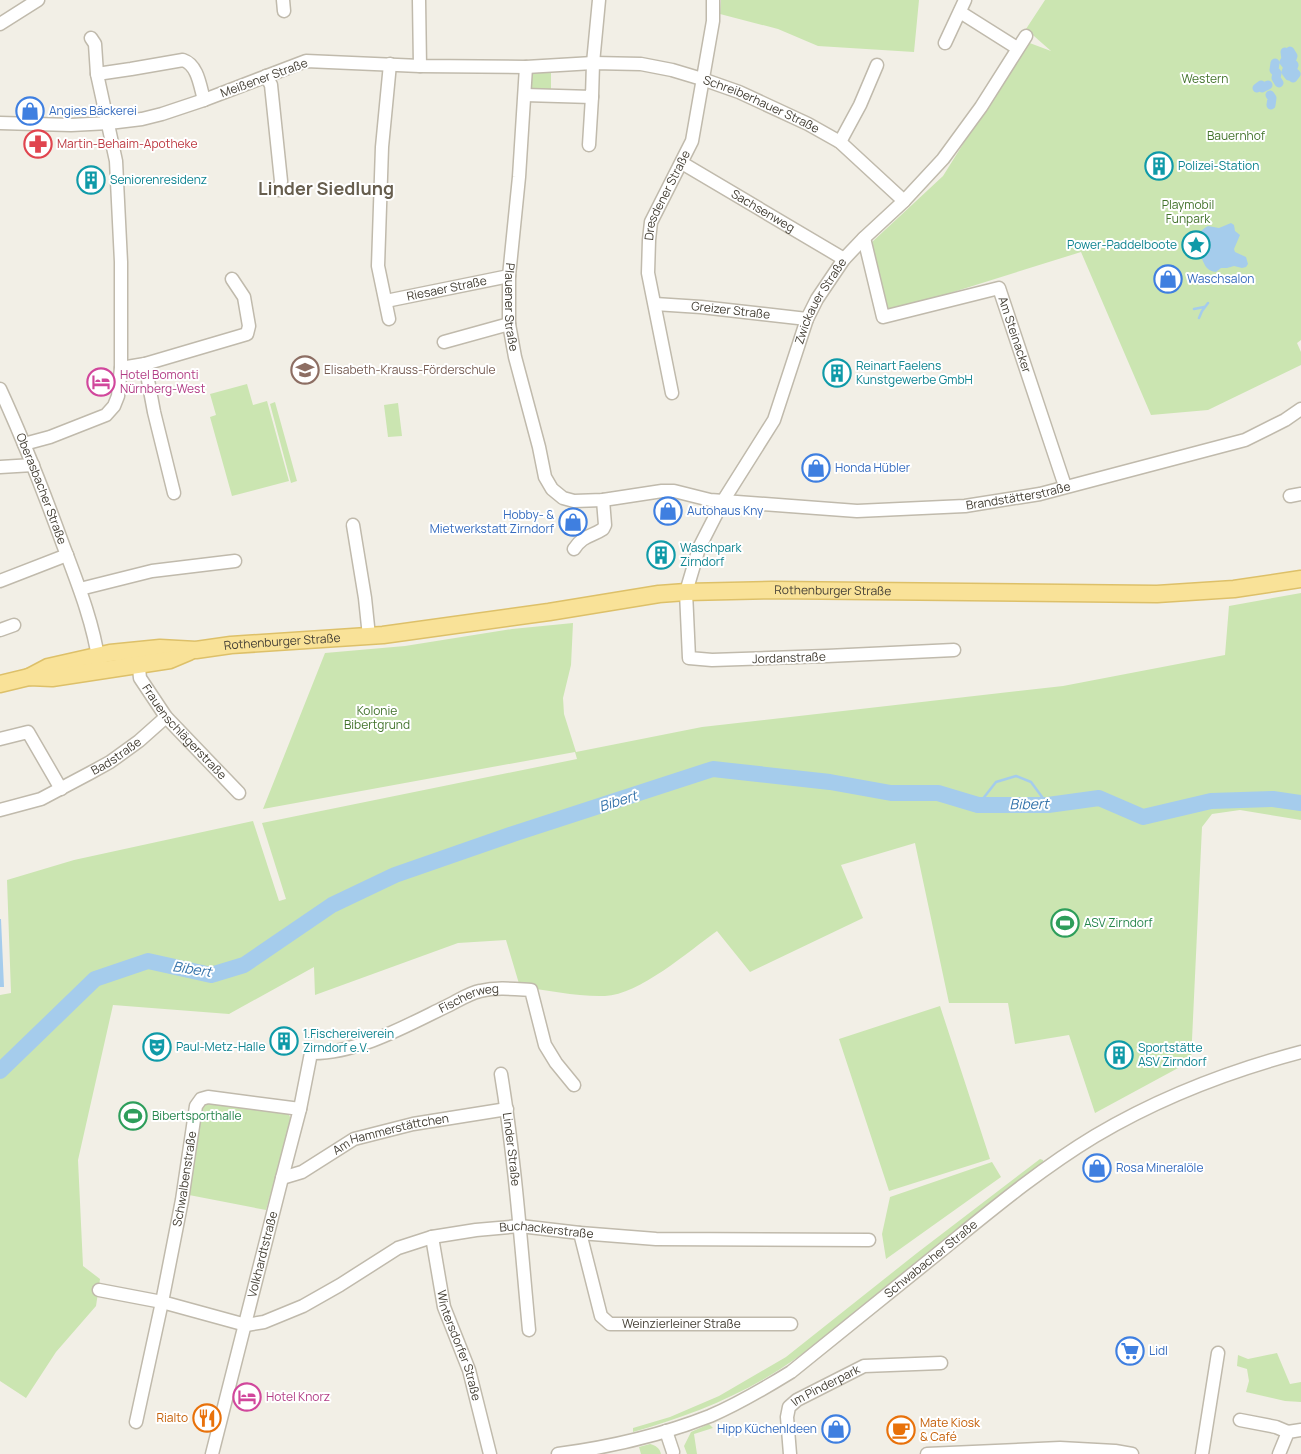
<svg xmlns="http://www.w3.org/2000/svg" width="1301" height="1454" font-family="Manrope,sans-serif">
	<rect width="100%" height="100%" fill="#f2efe6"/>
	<path fill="#cbe5b1" d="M721 0H919L914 52 818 46 778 29 720 14Z
		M1045 0H1301V340L1297 343 1301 352V365L1208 410 1151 415 1081 252 931 299 888 311 871 243 943 176 1027 42 1051 51 1026 29Z
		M535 70 551 71V91H530L531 75Z
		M247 384 253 405 267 401 289 481 232 496 210 417 216 415 210 394Z
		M275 402 297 481 291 483 270 404Z
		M398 403 402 436 388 437 384 405Z
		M1301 593V820L1240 810 1212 814 1202 827 1191 1061 1095 1113 1069 1035 1015 1044 1008 1003H949L915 843 841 865 863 918 750 972 717 931C689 951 639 995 605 996 578 997 547 990 520 987L506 940 458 943 315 995 314 967 229 1014 113 1005 78 1160 83 1266 100 1279 96 1306 56 1352 26 1398 0 1381V995L11 993 7 880 74 860 253 821 279 901 286 899 262 823 577 759 575 752 263 809 325 653 405 646 512 629 573 623 571 665 563 698 564 714 576 752 702 727 1063 686 1225 655 1229 606Z
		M940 1006 990 1159 889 1191 839 1039Z
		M212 1101 287 1112 292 1120 266 1210 189 1195 202 1106Z
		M1040 1159 1043 1160 1044 1163C987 1204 933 1248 879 1293 842 1323 805 1355 764 1379 722 1403 679 1419 633 1432V1428L670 1417 719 1396 786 1357 917 1253Z
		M992 1162 1001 1177 886 1259 882 1234 890 1197Z
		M1277 1353 1290 1384 1301 1382V1402L1285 1401 1246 1392 1249 1381 1247 1369 1237 1366 1238 1355 1248 1359Z
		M709 1424 713 1428 694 1434 697 1454H687L684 1446 691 1432Z
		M650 1444C655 1445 660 1448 661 1454H641L639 1447Z"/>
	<path fill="#a5ccec" d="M1231 223 1234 225 1235 231 1240 235 1234 249 1235 252 1246 257 1248 264 1246 267 1242 268 1234 266 1227 268H1221L1216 272C1207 271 1205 266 1202 259 1196 245 1192 235 1208 226L1219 228Z
		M0 919H1L4 987H0Z"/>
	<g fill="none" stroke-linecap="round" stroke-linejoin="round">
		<path stroke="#a5ccec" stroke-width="2.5" d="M1194 309 1204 307
			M1199 318 1202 311 1208 303
			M978 805 996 782 1016 776 1031 782 1048 805"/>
		<path stroke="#a5ccec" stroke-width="9" d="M1290 51 1293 56 1291 61 1294 65 1292 70 1296 74 1293 78
			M1285 52 1286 59 1284 62 1288 67 1286 72 1289 76
			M1275 63 1274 70 1277 73 1276 78 1279 83
			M1257 88 1261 85 1262 88 1268 85
			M1270 95 1272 98 1271 105"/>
		<path stroke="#a5ccec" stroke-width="16" d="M0 1071 95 979 148 961 211 975 244 965 332 905 395 875 516 833 713 769 830 782 891 793H938L978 805H1048L1099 798 1143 817 1211 801 1273 799 1301 803"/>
		<g stroke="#c0baac" stroke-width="15">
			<g id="minor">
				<path d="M283 0 284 11"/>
				<path d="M419 0 420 66"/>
				<path d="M960 12 1017 48"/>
				<path d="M0 24 38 0"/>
				<path d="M945 43 965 0"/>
				<path id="s1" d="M526 67 519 177 509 276V324L515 357 539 447 545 477 552 489 563 498 574 501 603 500 662 491H674L710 500 857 511 965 506 1040 494 1245 440 1285 420 1301 409"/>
				<path d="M97 74 131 69 183 60C198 65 200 86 204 100"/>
				<path d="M266 76 271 85 281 181 279 190"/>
				<path d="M525 95 592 97 593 63 599 0"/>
				<path id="s2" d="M0 123 71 125 109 123 142 119 162 114 204 100 306 61 420 66 526 67 593 63 641 64 672 70 702 79 739 92 808 124 840 142 904 201"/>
				<path d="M840 142 860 105 877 65"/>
				<path d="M589 145 592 97"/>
				<path id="s3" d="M682 163 844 259"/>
				<path id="s4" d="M864 238 883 317 999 288 1065 486"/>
				<path id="s5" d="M386 301 509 276"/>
				<path id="s6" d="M655 304 701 307 807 319"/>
				<path d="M389 319 378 266 382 147 390 64"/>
				<path d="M444 342 509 324"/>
				<path d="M145 364 154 412 174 493"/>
				<path d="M121 368 145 364 247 334 249 326 244 297 232 279"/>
				<path id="s7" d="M0 389C23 439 43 490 62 542 77 582 93 621 99 663"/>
				<path id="s8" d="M672 393 648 273 649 240 651 222 692 141 713 21V0"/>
				<path d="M24 444 50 437 106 415 114 406 118 396 121 368V262L116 161 97 74 95 44 91 38"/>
				<path d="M0 467 33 465"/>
				<path d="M1290 496 1301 494"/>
				<path d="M353 525 365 598 369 636"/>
				<path d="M574 549C583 535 591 537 603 529L605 525 603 500"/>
				<path d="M0 581 67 555"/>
				<path d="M80 589 152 571 235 561"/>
				<path d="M0 630 14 625"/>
				<path id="s9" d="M954 650 827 656 712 660 689 658 686 592 699 548 723 501 774 420 807 319 817 299 844 259 864 238 904 201 943 159 981 107 1026 36"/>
				<path id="s10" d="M138 658 140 678 166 717 239 793"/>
				<path d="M0 739 28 732 61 789"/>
				<path id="s11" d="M0 810 41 799 90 773 110 762 139 741 166 717"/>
				<path id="s12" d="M501 1074C515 1159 521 1245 529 1330"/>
				<path id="s13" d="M282 1178 302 1172 354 1139 413 1124 507 1109"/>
				<path id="s14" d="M580 1233 601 1316 610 1324H791"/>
				<path id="s15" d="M432 1237 444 1307 469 1370 490 1454"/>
				<path id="s16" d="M99 1290 162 1302 246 1325 264 1322 303 1306 340 1285 398 1248 432 1237 476 1230 520 1226 580 1233 656 1239 869 1240"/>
				<path d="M1240 1420 1276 1427 1288 1432"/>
				<path id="s17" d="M136 1422 162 1302 182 1200 196 1106 201 1099 208 1097 300 1109"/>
				<path d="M666 1431 673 1452"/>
				<path id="s18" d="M212 1454 282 1178 300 1109 311 1053C356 1054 406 1026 445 1007 456 1002 469 993 480 991 497 987 514 989 531 990L545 1045 556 1063 574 1085"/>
				<path id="s19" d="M558 1454C610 1447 662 1435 710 1416 738 1404 765 1388 791 1372 843 1330 895 1288 947 1246 995 1207 1042 1168 1095 1136 1159 1098 1229 1071 1301 1052"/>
				<path id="s20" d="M790 1454 787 1417 789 1407 797 1400 864 1366 941 1363"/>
				<path d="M927 1454 1060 1448 1115 1451 1132 1454"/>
				<path d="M1202 1454 1218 1353"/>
				<path d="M1279 1454 1288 1432 1301 1430"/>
			</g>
		</g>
		<g stroke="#ddc069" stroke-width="19">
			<g id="major">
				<path id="s21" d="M29 677 48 667 110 653 160 648 196 650 231 645 383 635 549 612 659 594 686 592 772 590 1157 594 1234 589 1301 579"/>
				<path d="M0 684 29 677 52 678 157 662 170 660 189 652"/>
			</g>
		</g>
		<use href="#minor" stroke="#fff" stroke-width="12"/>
		<use href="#major" stroke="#f9e298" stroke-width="16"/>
	</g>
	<defs>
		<g id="shop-ring" transform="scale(1.4375)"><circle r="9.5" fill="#fff" stroke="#3f7fe0" stroke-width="1.5"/><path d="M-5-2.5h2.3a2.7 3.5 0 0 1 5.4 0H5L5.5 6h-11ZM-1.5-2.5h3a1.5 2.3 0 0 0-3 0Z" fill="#3f7fe0"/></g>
		<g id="pharmacy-ring" transform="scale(1.4375)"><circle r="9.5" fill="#fff" stroke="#e0444e" stroke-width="1.5"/><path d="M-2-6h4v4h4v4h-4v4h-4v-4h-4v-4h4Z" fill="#e0444e"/></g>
		<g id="building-ring" transform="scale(1.4375)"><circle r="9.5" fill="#fff" stroke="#0f9aa8" stroke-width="1.5"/><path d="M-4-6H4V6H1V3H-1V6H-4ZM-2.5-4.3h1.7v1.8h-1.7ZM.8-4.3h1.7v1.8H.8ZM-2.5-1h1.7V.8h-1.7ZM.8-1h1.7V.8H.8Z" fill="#0f9aa8"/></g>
		<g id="sight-ring" transform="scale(1.4375)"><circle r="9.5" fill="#fff" stroke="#0f9aa8" stroke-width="1.5"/><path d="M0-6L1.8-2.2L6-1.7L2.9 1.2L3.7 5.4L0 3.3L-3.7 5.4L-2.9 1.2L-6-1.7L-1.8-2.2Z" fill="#0f9aa8"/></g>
		<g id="school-ring" transform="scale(1.4375)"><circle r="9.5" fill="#fff" stroke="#8d6e63" stroke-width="1.5"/><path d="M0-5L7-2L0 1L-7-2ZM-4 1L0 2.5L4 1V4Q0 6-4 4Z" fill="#8d6e63"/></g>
		<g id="hotel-ring" transform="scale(1.4375)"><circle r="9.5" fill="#fff" stroke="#d1479c" stroke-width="1.5"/><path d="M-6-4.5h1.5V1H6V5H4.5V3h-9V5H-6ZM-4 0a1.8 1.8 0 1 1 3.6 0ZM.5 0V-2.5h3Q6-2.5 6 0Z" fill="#d1479c"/></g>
		<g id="stadium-ring" transform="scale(1.4375)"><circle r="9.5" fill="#fff" stroke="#2e9e5b" stroke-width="1.5"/><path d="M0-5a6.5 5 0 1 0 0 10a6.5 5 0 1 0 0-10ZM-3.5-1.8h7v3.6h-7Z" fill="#2e9e5b"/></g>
		<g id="theatre-ring" transform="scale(1.4375)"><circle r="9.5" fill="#fff" stroke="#0f9aa8" stroke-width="1.5"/><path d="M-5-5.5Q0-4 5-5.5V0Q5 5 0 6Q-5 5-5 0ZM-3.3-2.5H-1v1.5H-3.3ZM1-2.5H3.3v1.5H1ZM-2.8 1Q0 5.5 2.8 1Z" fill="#0f9aa8"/></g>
		<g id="supermarket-ring" transform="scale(1.4375)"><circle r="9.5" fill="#fff" stroke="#3f7fe0" stroke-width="1.5"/><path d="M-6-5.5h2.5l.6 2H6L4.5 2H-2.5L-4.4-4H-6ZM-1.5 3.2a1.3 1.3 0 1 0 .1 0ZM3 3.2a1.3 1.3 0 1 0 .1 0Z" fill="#3f7fe0"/></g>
		<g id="restaurant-ring" transform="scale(1.4375)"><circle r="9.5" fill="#fff" stroke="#e8710a" stroke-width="1.5"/><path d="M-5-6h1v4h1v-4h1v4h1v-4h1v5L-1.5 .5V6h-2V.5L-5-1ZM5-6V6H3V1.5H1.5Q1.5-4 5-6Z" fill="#e8710a"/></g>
		<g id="cafe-ring" transform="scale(1.4375)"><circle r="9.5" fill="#fff" stroke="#e8710a" stroke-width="1.5"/><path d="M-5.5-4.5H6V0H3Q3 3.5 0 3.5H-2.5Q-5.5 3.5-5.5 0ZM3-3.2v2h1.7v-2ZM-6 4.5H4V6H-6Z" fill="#e8710a"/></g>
	</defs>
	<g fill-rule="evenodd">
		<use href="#shop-ring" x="30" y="111"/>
		<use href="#pharmacy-ring" x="38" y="144"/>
		<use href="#building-ring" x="1159" y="166"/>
		<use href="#building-ring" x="91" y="180"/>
		<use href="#sight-ring" x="1196" y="245"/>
		<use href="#shop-ring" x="1168" y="279"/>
		<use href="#school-ring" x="305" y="370"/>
		<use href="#building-ring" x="837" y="373"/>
		<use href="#hotel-ring" x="101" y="382"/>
		<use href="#shop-ring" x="816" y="468"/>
		<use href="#shop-ring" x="668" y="511"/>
		<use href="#shop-ring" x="573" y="522"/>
		<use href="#building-ring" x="661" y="555"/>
		<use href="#stadium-ring" x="1065" y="923"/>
		<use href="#building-ring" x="284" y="1041"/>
		<use href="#theatre-ring" x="157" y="1047"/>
		<use href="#building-ring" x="1119" y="1055"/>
		<use href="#stadium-ring" x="133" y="1116"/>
		<use href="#shop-ring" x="1097" y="1168"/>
		<use href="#supermarket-ring" x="1130" y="1351"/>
		<use href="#hotel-ring" x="247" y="1397"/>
		<use href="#restaurant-ring" x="207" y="1418"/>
		<use href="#shop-ring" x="836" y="1429"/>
		<use href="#cafe-ring" x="901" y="1430"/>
	</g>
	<g text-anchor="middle" stroke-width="4" stroke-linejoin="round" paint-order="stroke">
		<g font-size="12" fill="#454036" stroke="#fff">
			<text transform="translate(264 78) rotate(-20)" y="4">Meißener Straße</text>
			<text dy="4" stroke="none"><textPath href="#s2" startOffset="779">Schreiberhauer Straße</textPath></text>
			<text dy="4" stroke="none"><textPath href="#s8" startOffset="204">Dresdener Straße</textPath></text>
			<text dy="4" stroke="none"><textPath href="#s3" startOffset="94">Sachsenweg</textPath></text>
			<text dy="4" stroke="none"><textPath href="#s5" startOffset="62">Riesaer Straße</textPath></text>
			<text dy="4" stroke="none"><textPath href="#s9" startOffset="654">Zwickauer Straße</textPath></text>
			<text dy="4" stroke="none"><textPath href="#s1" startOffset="241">Plauener Straße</textPath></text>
			<text dy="4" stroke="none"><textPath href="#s6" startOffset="76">Greizer Straße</textPath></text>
			<text dy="4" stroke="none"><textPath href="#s4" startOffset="250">Am Steinacker</textPath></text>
			<text dy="4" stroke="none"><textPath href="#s7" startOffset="108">Oberasbacher Straße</textPath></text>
			<text dy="4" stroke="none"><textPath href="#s1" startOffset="902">Brandstätterstraße</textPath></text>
			<text dy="4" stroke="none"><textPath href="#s21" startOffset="812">Rothenburger Straße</textPath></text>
			<text dy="4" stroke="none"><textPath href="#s21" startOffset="258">Rothenburger Straße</textPath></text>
			<text transform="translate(789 658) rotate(-2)" y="4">Jordanstraße</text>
			<text dy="4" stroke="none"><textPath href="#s10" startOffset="90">Frauenschlägerstraße</textPath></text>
			<text dy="4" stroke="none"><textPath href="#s11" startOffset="129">Badstraße</textPath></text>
			<text dy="4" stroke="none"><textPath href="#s18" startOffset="582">Fischerweg</textPath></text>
			<text dy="4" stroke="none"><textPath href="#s13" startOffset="119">Am Hammerstättchen</textPath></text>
			<text dy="4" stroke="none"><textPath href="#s12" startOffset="76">Linder Straße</textPath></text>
			<text dy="4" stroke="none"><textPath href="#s17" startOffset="248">Schwalbenstraße</textPath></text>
			<text dy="4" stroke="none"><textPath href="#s16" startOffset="474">Buchackerstraße</textPath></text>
			<text dy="4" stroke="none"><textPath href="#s18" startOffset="206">Volkhardtstraße</textPath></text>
			<text dy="4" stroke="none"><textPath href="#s19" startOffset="429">Schwabacher Straße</textPath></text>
			<text dy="4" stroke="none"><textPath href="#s14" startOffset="169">Weinzierleiner Straße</textPath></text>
			<text dy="4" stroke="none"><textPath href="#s15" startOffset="112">Wintersdorfer Straße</textPath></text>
			<text dy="4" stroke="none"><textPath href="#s20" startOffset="90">Im Pinderpark</textPath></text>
		</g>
		<g font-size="12" fill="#43732c" stroke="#fff">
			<text x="1205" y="83">Western</text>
			<text x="1236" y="140">Bauernhof</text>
			<text x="1188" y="209">Playmobil<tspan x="1188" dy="14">Funpark</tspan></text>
			<text x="377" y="715">Kolonie<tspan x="377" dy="14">Bibertgrund</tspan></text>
		</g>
		<g font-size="12" fill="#366cbe" stroke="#fff" text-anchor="start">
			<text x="49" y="115">Angies Bäckerei</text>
			<text x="1187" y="283">Waschsalon</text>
			<text x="835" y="472">Honda Hübler</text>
			<text x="687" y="515">Autohaus Kny</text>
			<text x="554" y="519" text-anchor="end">Hobby- &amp;<tspan x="554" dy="14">Mietwerkstatt Zirndorf</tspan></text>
			<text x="1116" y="1172">Rosa Mineralöle</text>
			<text x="1149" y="1355">Lidl</text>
			<text x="817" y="1433" text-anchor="end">Hipp KüchenIdeen</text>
		</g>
		<g font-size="12" fill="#be3a42" stroke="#fff" text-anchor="start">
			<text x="57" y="148">Martin-Behaim-Apotheke</text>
		</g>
		<g font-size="12" fill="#0d838f" stroke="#fff" text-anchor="start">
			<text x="1178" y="170">Polizei-Station</text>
			<text x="110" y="184">Seniorenresidenz</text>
			<text x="1177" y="249" text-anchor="end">Power-Paddelboote</text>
			<text x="856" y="370">Reinart Faelens<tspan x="856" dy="14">Kunstgewerbe GmbH</tspan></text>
			<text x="680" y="552">Waschpark<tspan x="680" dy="14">Zirndorf</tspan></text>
			<text x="303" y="1038">1.Fischereiverein<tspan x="303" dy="14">Zirndorf e.V.</tspan></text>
			<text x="176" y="1051">Paul-Metz-Halle</text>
			<text x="1138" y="1052">Sportstätte<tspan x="1138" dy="14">ASV Zirndorf</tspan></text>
		</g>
		<g font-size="12" fill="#785e54" stroke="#fff" text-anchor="start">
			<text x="324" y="374">Elisabeth-Krauss-Förderschule</text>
		</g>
		<g font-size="12" fill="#b23c85" stroke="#fff" text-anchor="start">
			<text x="120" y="379">Hotel Bomonti<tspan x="120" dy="14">Nürnberg-West</tspan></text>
			<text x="266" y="1401">Hotel Knorz</text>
		</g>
		<g font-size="12" fill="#27864d" stroke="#fff" text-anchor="start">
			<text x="1084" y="927">ASV Zirndorf</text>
			<text x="152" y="1120">Bibertsporthalle</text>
		</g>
		<g font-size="12" fill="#c56008" stroke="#fff" text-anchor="end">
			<text x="188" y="1422">Rialto</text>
			<text x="920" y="1427" text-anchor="start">Mate Kiosk<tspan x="920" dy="14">&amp; Café</tspan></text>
		</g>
		<g font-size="14" font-style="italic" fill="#3473ab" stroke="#fff">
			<text transform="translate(618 801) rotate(-18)" y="5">Bibert</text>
			<text transform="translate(1029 804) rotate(-1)" y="5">Bibert</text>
			<text transform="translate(192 969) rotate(9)" y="5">Bibert</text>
		</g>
		<g font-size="18" font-weight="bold" fill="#675e4e" stroke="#fff">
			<text x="326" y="195">Linder Siedlung</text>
		</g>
	</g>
</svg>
